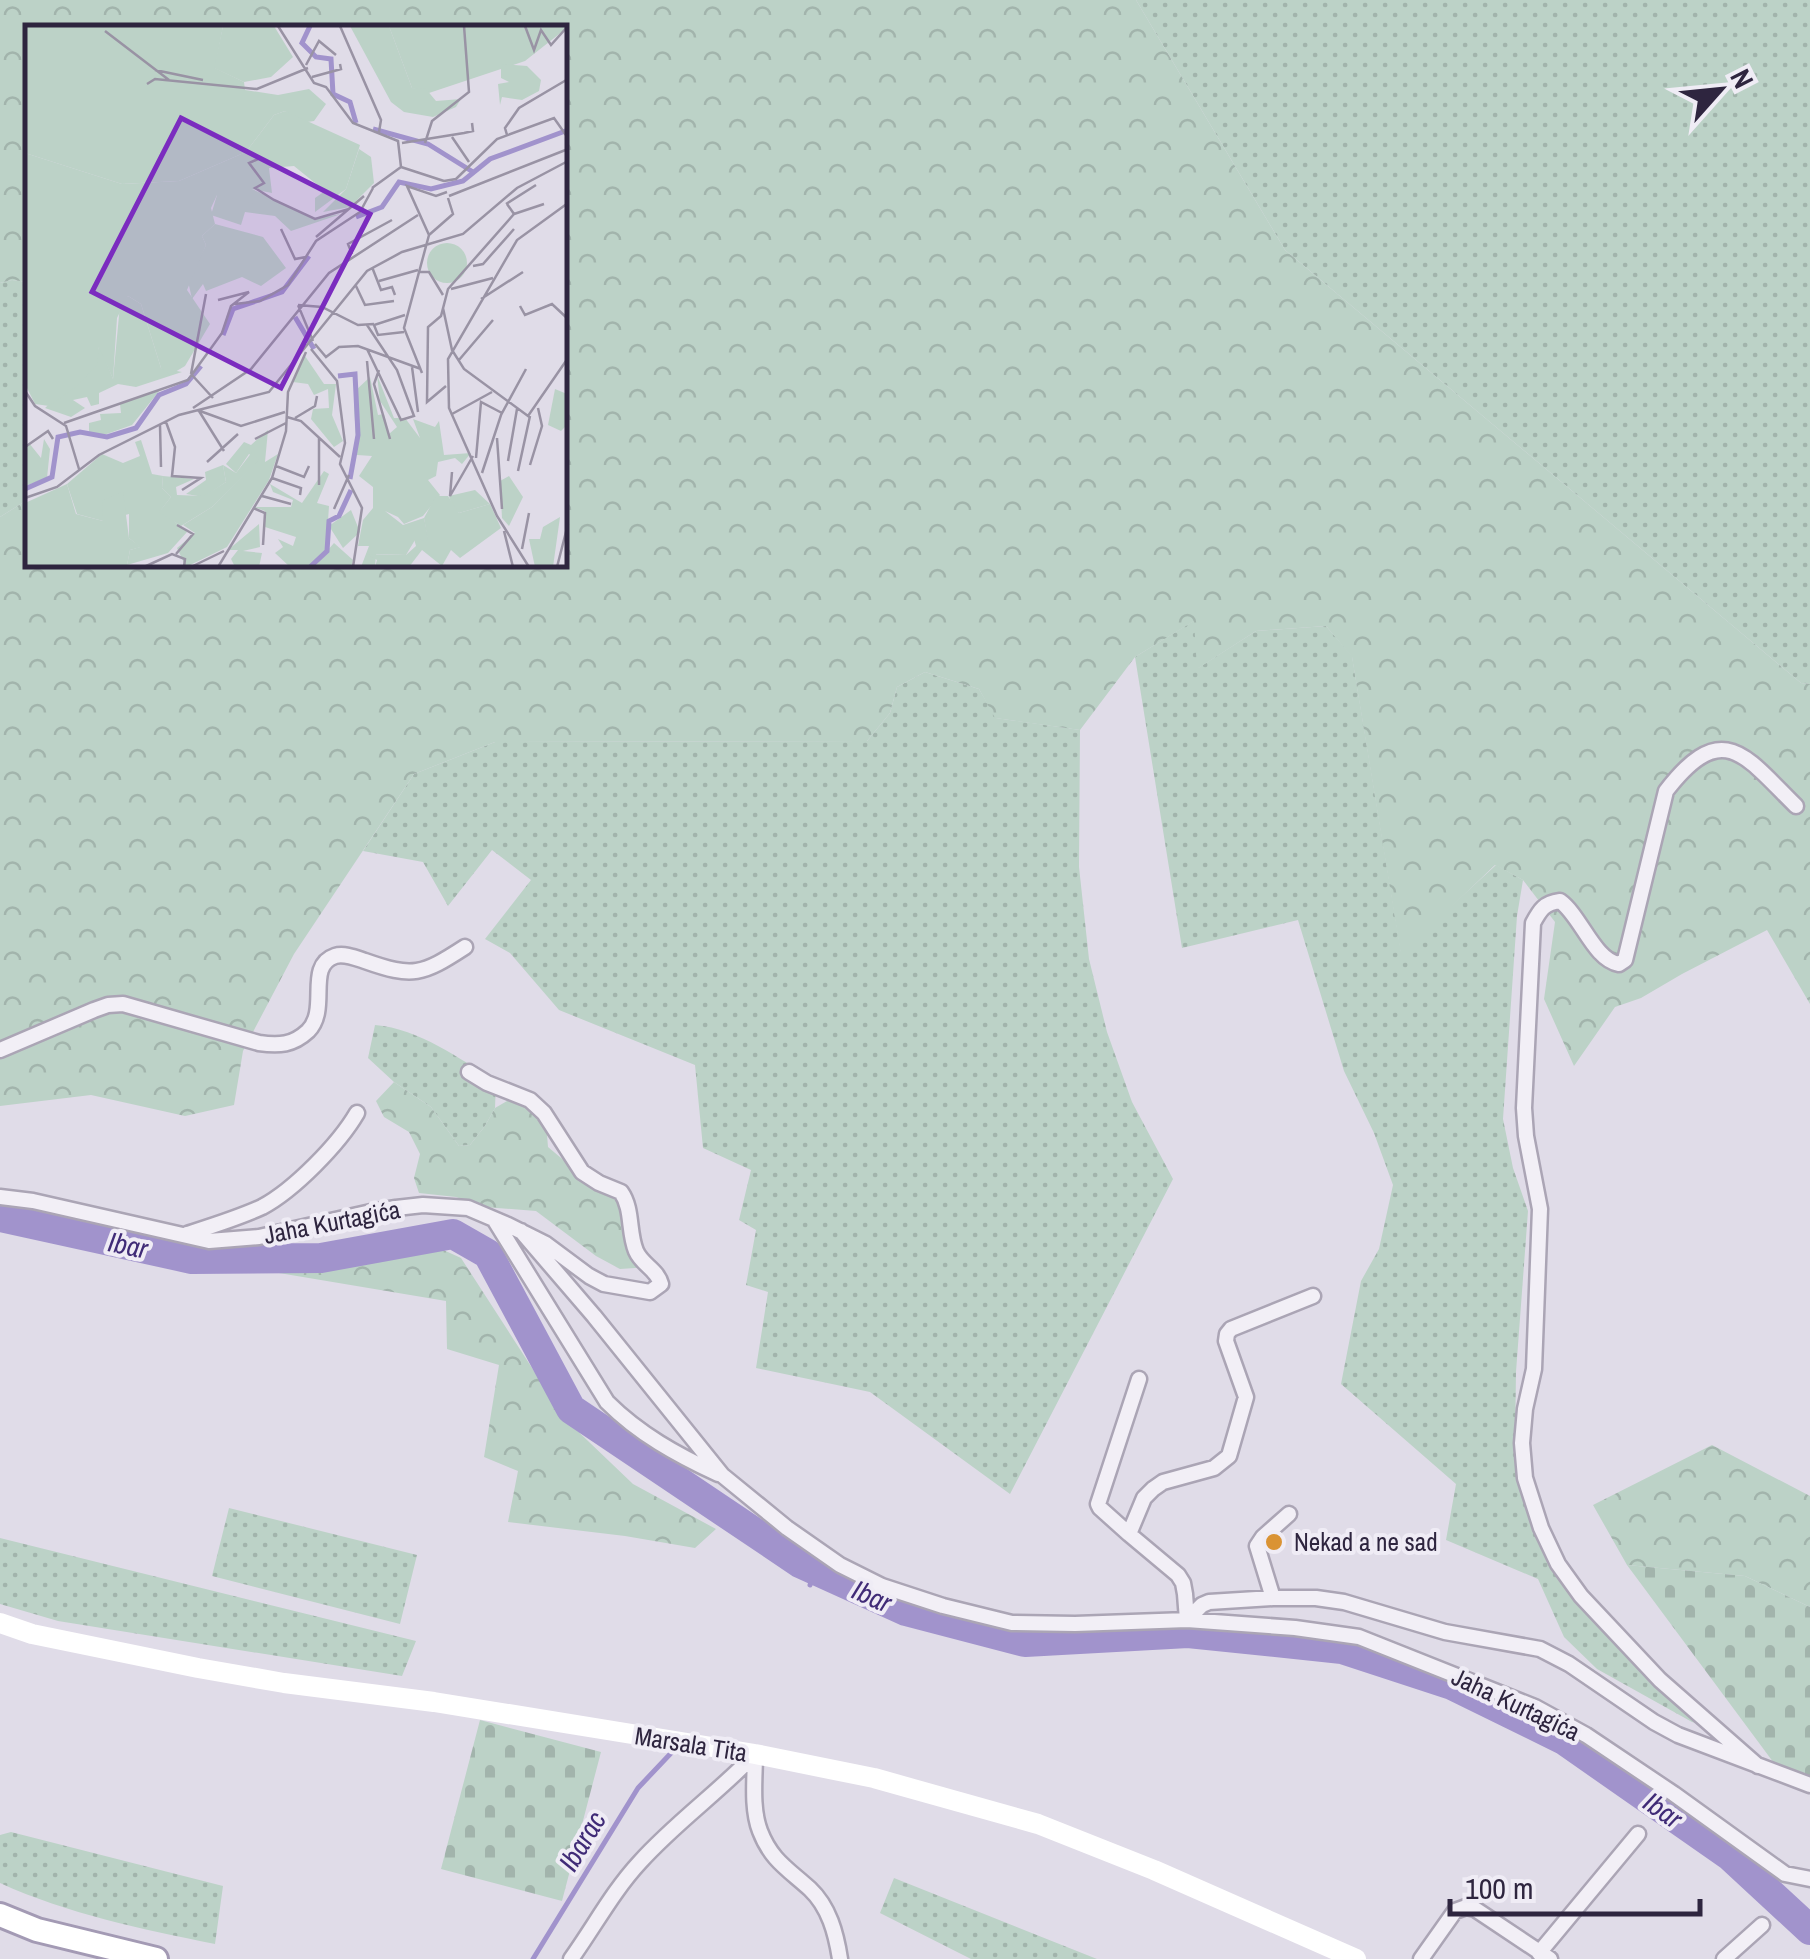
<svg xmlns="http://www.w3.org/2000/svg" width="1810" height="1959" font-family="'Archivo Narrow',sans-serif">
	<defs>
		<pattern id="grass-dots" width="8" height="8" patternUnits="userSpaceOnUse" patternTransform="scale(2.5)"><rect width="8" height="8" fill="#bcd2c7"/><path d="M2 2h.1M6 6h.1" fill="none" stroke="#a2b4ac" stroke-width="1.8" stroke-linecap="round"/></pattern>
		<pattern id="forest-crowns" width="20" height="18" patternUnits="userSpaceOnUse" patternTransform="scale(2.5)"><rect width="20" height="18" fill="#bcd2c7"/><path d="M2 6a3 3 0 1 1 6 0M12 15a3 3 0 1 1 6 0" fill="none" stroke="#a2b4ac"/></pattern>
		<pattern id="cemetery-stones" width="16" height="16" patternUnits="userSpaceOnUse" patternTransform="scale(2.5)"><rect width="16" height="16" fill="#bcd2c7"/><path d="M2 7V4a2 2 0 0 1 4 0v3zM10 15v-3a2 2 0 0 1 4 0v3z" fill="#a2b4ac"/></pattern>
	</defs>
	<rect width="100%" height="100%" fill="#e0dce8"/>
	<path fill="url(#grass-dots)" d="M1136 0H1810V684L1801 683 1285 250Z
		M12 280 27 282V500L0 517V283Z
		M1195 620 1198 668 1256 631 1326 626 1352 656 1401 952 1496 865 1523 880 1517 916 1503 1119 1513 1168 1528 1211 1516 1372 1515 1444 1539 1522 1569 1572 1604 1614 1726 1730 1692 1722 1597 1669 1564 1637 1538 1579 1446 1540 1456 1484 1341 1384 1361 1281 1379 1249 1393 1185 1374 1133 1344 1071 1298 920 1182 948 1135 657Z
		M925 672 979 689 996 718 1080 730 1079 867 1089 959 1107 1032 1132 1102 1173 1179 1010 1494 870 1392 756 1368 768 1292 746 1285 756 1230 739 1220 751 1170 703 1148 695 1065 559 1010 510 953 485 939 531 880 492 850 448 906 423 862 363 851 414 774 495 742 867 741 890 713 897 687Z
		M375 1025C420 1029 458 1058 496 1081L495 1108 485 1126 470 1145 459 1146 431 1107 394 1082 368 1058Z
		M229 1508 417 1555 400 1624 212 1576Z
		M0 1538 416 1641 402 1676 58 1621 0 1604Z
		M11 1832 223 1886 215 1944C141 1929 68 1914 0 1883V1835Z
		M894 1878 1097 1959H971L880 1913Z"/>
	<path fill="url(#forest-crowns)" d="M0 0H1136L1285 250 1801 683 1810 684V1004L1767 930 1682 974 1641 998 1615 1007 1574 1066 1544 999 1555 922 1523 880 1495 865 1401 955 1352 657 1326 626 1256 631 1197 669 1194 621 1135 657 1080 730 995 718 979 689 925 672 897 687 890 713 867 741 495 742 414 774 294 954 243 1051 234 1105 185 1116 91 1095 0 1106V517L27 500 28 565H565V28H28L27 282 12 280 0 283Z
		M394 1082 431 1107 459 1146 470 1145 485 1126 495 1108 517 1095 546 1122 548 1147 567 1163 593 1172 619 1195 630 1249 650 1267 620 1269 596 1256 536 1211 484 1207 456 1197 419 1193 414 1178 420 1154 409 1132 384 1117 376 1101Z
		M439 1248 461 1258 565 1419 633 1484 716 1529 695 1548 625 1536 508 1522 518 1471 484 1457 499 1365 447 1349 446 1301 273 1272Z
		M1712 1445 1810 1496V1607L1745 1576 1627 1565 1593 1505Z"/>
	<path fill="url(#cemetery-stones)" d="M1627 1565 1745 1576 1810 1607V1782L1782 1774Z
		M480 1720 601 1752 562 1901 441 1869Z"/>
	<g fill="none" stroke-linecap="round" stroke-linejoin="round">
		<path stroke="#a193cc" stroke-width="5" d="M810 1585 816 1570
			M533 1959 638 1788 673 1751"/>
		<path stroke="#a193cc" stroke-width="30" d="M0 1217 192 1259 321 1258 453 1234 488 1254 571 1409 800 1563 906 1611 1025 1642 1188 1633 1342 1649 1452 1685 1564 1740 1730 1856 1810 1930"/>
		<g stroke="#aba5b5" stroke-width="19">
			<path id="street" d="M0 1050 94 1010 108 1005 123 1004 259 1043C279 1046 293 1045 308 1031 330 1009 305 966 335 956 344 953 356 958 365 961 413 978 422 975 465 947
				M0 1197 33 1201 209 1241 259 1237 371 1212 396 1208 423 1205 468 1208 508 1225 546 1244 589 1276 604 1284 650 1292 661 1284C657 1269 642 1265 636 1251 628 1232 633 1209 621 1192L599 1183 582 1172 544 1113 530 1100 487 1083 469 1072
				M494 1219 607 1402C639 1434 677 1455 718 1474
				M521 1231 594 1316 722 1475 787 1528 840 1565 882 1586 943 1606 1012 1623 1075 1624 1187 1620 1295 1628 1359 1637 1535 1707 1586 1735 1674 1794 1785 1874 1810 1879
				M187 1234C212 1226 238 1218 262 1207 294 1190 339 1144 357 1113
				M1129 1534 1100 1508 1098 1504 1139 1379
				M1273 1598 1257 1546 1263 1537 1289 1514
				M1187 1620 1202 1605 1209 1602 1273 1598H1316L1344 1602 1445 1632 1540 1649 1569 1664 1654 1722 1678 1735 1810 1785
				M1187 1620 1185 1594 1183 1583 1178 1575 1129 1534 1144 1498 1153 1489 1163 1482 1214 1468 1229 1456 1246 1397 1226 1341 1227 1334 1231 1329 1313 1296
				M755 1754C755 1777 751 1808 760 1831 771 1860 788 1869 810 1889 829 1907 836 1933 840 1959
				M1758 1766 1660 1680 1581 1596 1558 1564 1541 1528 1525 1478 1522 1443 1525 1409 1534 1369 1540 1209 1526 1136 1524 1108 1533 923C1540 910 1544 903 1560 901 1581 916 1594 960 1619 964L1625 960 1666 791C1723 717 1745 756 1796 806
				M1539 1953 1638 1834
				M571 1959C594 1927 613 1891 640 1862 675 1823 719 1792 755 1754
				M1421 1959 1455 1911 1466 1907 1475 1909 1550 1959
				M1724 1959 1762 1925"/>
		</g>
		<g stroke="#a39ab4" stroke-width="28">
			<path id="primary" d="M0 1915 37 1930 156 1959"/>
		</g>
		<use href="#street" stroke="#f2eff6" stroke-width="14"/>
		<path stroke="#fff" stroke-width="20" d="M0 1623 32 1634 198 1668 284 1683 434 1702 755 1754 874 1778 1038 1824 1154 1870 1356 1959"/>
		<use href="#primary" stroke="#fff" stroke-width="22"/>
	</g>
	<circle fill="#da9334" stroke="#efecf5" stroke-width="4" cx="1274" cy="1542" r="10"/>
	<g text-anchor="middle" stroke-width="8" stroke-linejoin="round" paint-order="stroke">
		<g font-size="25" fill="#2e253f" stroke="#efecf5">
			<text transform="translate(332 1222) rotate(-11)" y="9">Jaha Kurtagića</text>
			<text transform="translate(1516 1704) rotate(25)" y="9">Jaha Kurtagića</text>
			<text transform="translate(691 1744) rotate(9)" y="9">Marsala Tita</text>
		</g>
		<g font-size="25" fill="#2e253f" stroke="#efecf5" text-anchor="start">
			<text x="1294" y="1551">Nekad a ne sad</text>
		</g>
		<g font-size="28" font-style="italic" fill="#402b77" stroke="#efecf5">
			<text transform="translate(128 1245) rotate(12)" y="10">Ibar</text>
			<text transform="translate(872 1596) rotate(24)" y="10">Ibar</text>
			<text transform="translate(1663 1810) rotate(35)" y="10">Ibar</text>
			<text transform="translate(582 1841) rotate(-59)" y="10">Ibarac</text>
		</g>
	</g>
	<g transform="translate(25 25)">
		<rect width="542" height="542" fill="#e0dce8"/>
		<path d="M0 1H198L190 43 219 57 220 65 253 70 284 64 301 79 289 96 276 98 260 86 249 90 221 127 154 156 97 159 0 128ZM364 1H542L543 2 500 36 404 68 387 63ZM227 164 289 193 316 189 266 206 250 191 220 187 216 200 186 190 192 170ZM190 199 238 212 261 243 236 261 217 252 181 266 178 259 167 274 163 256 181 220 177 211ZM103 271 116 279 136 343 157 347 111 362 93 359 74 368V379L66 381 62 372 48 375 60 383 46 392 20 383 64 342 75 321 88 354 95 280ZM280 331 299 359H311L307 390 318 416 309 422 286 394 288 384 304 383 303 364 289 370 283 359 268 357ZM352 350 369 393H380L395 413 388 394 410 402 414 396 419 430 446 428 437 439 430 433 413 437 411 451 403 455 415 470 398 491 379 499 373 492 360 486 378 500 399 493 404 517 390 515 381 530 351 529 350 542H336L344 521H333L338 495 348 483V462L334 451 347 431 332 430 329 380 330 366 345 352 353 390 359 389 364 409 372 402 355 376ZM135 365 107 400 79 410 64 407V398L76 395 75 389 96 388 95 379ZM243 405 240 437 253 429 244 455 202 522 161 542 152 523 170 508 158 500 187 482 233 435 224 429 211 448 201 439 219 417 226 420ZM19 414 25 424 22 453 0 461V422L4 418 16 433ZM116 415 127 449 138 451 137 463 146 472 136 485 162 507 143 528 102 540 105 525 115 522 104 513V489L78 496 52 489 42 459 77 429 98 438 115 431 110 417ZM198 440 201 457 179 472 161 469 181 455 180 447ZM299 446 304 449 292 478 304 481 301 526 283 542H265L250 528 258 522 253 514 268 521 271 512 240 502V486L229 482H266L268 475 248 467 245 459 277 478ZM450 465 465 479 434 488 427 481 424 471ZM326 485 335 507 318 523 304 501ZM234 499 235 522 218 526 237 528 234 542H210L206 534 213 525H203ZM309 518 328 535 326 542H288Z" fill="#bcd2c7"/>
		<path d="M198 1H249L268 32 246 52 219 57 189 43ZM325 1H364L387 63 401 64 411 76 436 74 431 82 408 92 379 87 366 77ZM476 39 502 41 516 55 514 66 497 75 477 72 475 80 473 59 484 57 476 53ZM260 86 335 120 321 164 290 187V173L300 166 269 141 244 143 247 168 227 164 228 179 192 170 186 183 190 199 177 211 181 220 162 265 185 299 160 341 145 350 136 343 116 279 103 271 92 293 88 354 74 322 72 340 52 361 24 381 10 379 0 359V128L97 159 154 156 221 127 249 90ZM227 427 234 435 187 482 156 501 134 487 146 472 137 463 138 451 169 454 151 462 152 470 179 471 201 457 198 440 211 448ZM484 451 498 472 484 501 477 493 475 456ZM42 459 51 489 78 496 77 476 98 467 104 513 116 522 105 525 102 540 0 542V478ZM411 471H423L434 488 465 479 476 503 435 533 426 525 417 541 397 525 384 542H350L352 535 341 529 381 530 391 521 389 514 403 516 399 493ZM535 492 528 542H510L504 514H515L518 502Z" fill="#bcd2c7"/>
		<path d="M334 124 346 132 349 158 325 182 298 187 321 164ZM402 238a20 20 0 1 1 40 0a20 20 0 1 1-40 0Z" fill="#bcd2c7"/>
		<path d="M530 364 542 369V400L536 406 523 400Z" fill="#bcd2c7"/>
		<path fill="none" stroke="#a193cc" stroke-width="5" d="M285 1 277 18 291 32 306 34 308 69 325 77 331 98M348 104 403 119 448 147M331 192 357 182 374 157 406 164 438 156 465 134 543 105M270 292 289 324M198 310 208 284 257 267 284 231M313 351 330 349 333 410 325 454M0 464 27 452 33 412 55 407 82 412 111 403 134 370 161 359 176 341M285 542 302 526 304 496 314 491 326 465"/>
		<path fill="none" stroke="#9993a4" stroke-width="2.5" d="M253 1 289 58 301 62 328 98 373 116 376 142M315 1 356 95 354 107M500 1 509 25 516 5 526 20 543 1M80 6 144 55M281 40 294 16 311 30M130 45 178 55M287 52 316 44 315 39M122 59 130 54 232 64 283 43M482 110 480 103 494 83 543 54M427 112 444 137M377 118 439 108 448 106 447 98M400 118 407 96 444 67 439 1M233 134 224 138 239 158 230 163 249 175 290 194 324 184M376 142 419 156M419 156 431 154 472 114 529 93 543 113M347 163 376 142M424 171 543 124M481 179 511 160M489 189 519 179M256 204 270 234 281 232M404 210 382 161 411 171 422 167M404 210 428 189 423 173M291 212 339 171M327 229 323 219 367 195M448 241 458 239 489 204M347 242 356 265 367 262 370 270M393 247H404L418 270M354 256 393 245M331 261 340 280 369 276M426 264 468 253M456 274 498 247M210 279 235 276 263 260 291 216 335 187 348 163M273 280 297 282 333 300 349 299M273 280 288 316M495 281 500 290 527 279 543 294M418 283 427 325 439 344 503 391 543 333M379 307 353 310 349 300 380 290M290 319 301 332 314 322 333 321 396 344M286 324 312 356 320 418 315 439 337 483 328 542M342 324 376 395 389 391 372 345 342 300M434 335 468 295M342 336 349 414M387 342 393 387M354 345 349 359 365 414M397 348 379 303 404 210M166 349 181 269M167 350 188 373M421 361 402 377 403 302 416 291 423 264 489 189 482 179M0 366 10 381 41 401 54 444M168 383 226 344 304 248 393 190M174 386 199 426M175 386 216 401 260 387M427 389 467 367M262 392 276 396 315 432M270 393 290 381 292 371M141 397 150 422 147 451 176 453 157 465M39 398 163 355 197 308 206 281 224 267 193 275M135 400 136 442M294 412V460M472 413 477 484M230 414 261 398M0 422 23 406 28 414M451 433 456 377 477 388M483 436 492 384M182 437 213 409M505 440 517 401 513 383M251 441 279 452 284 441M493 446 505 391M427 447 425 471 448 431M457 448 476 390 501 344M247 453 276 463 275 470M237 471 266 479M0 473 32 462 74 430 154 390 244 367 342 246 377 227 438 209 492 163 543 136M228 483 240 488 238 520M309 484 324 450M479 506 488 542M497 524 504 488M151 529 168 509 152 500M119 542 147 529 160 534 159 542M166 542 199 526M193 542 247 453 261 406 263 367 281 327M504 542 472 491 424 383 423 334 492 215 543 178M532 542 543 499"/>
		<path fill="#7b2cbf" fill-opacity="0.15" stroke="#7b2cbf" stroke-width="5" d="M156 93 345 189 256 363 67 267Z"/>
		<rect width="542" height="542" fill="none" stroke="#2e253f" stroke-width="5"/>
	</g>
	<g transform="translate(1720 90) rotate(63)" stroke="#efecf5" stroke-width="8" paint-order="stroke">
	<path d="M0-8L18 38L0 25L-18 38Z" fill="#2e253f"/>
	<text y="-15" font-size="28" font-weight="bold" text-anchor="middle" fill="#2e253f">N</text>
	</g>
	<path d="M1450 1899v15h250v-15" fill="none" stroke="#2e253f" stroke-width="5"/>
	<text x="1465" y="1899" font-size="30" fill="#2e253f" stroke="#efecf5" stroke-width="8" paint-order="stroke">100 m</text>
</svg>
